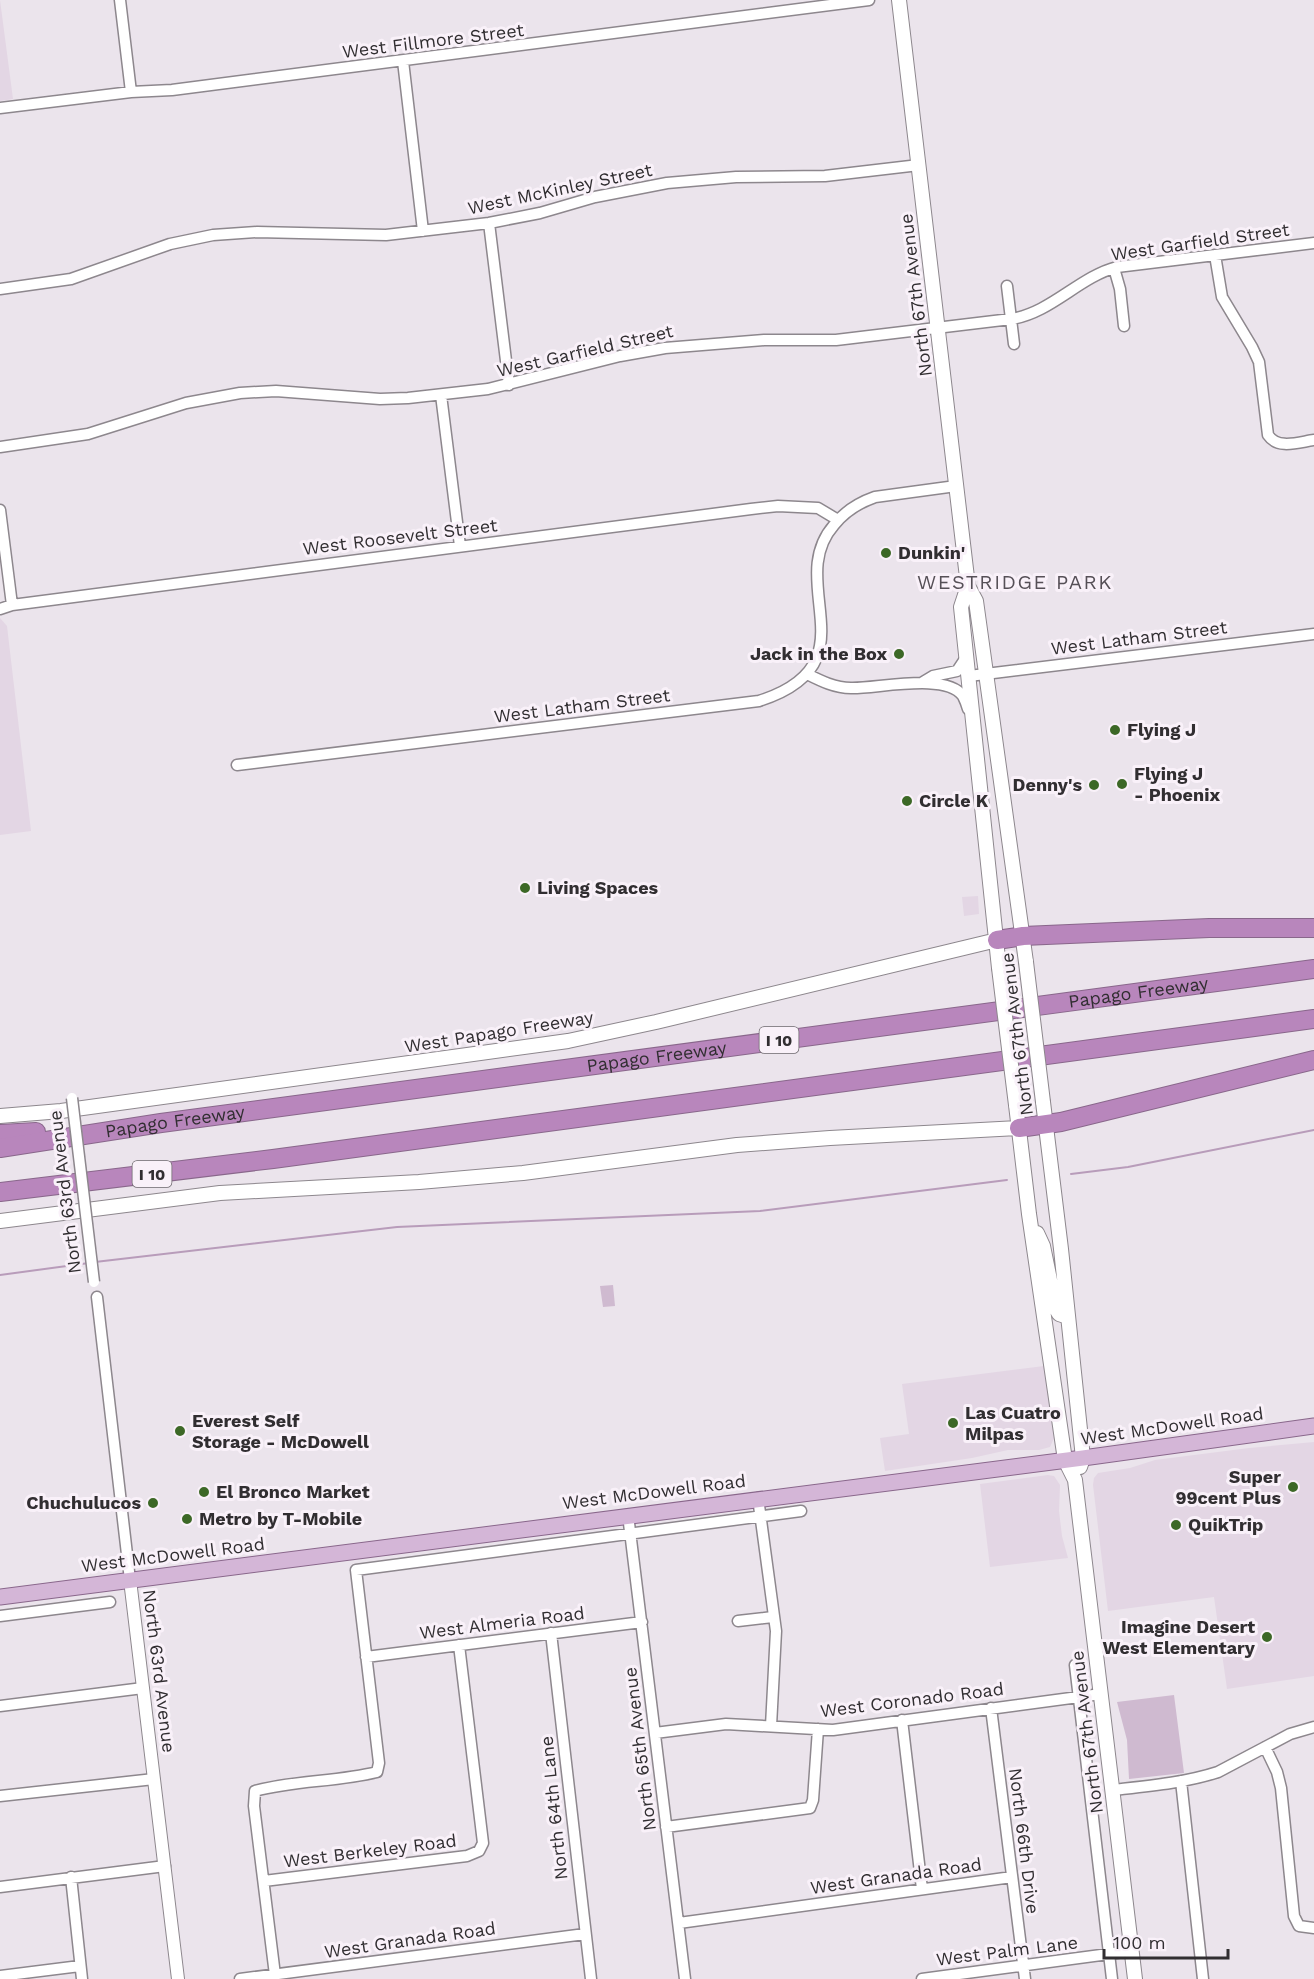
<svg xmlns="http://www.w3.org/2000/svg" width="1314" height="1979" font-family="'Work Sans',sans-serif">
	<rect width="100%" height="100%" fill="#ebe4ec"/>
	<path fill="#e3d6e4" d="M0 0 13 99 0 101Z
		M0 618 7 626 31 831 0 835Z
		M978 896 979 914 964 916 962 897Z
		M1044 1366 1054 1438 1050 1447 1039 1450H1008L972 1458 885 1471 880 1438 909 1434 902 1384Z
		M1314 1442V1676L1227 1689 1214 1597 1108 1611 1093 1485 1094 1478 1098 1473 1130 1468 1155 1460 1249 1448Z
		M1048 1475 1054 1476 1060 1485 1059 1511 1062 1536 1068 1558 990 1567 980 1484Z"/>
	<path fill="#cfbad0" d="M613 1285 615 1306 603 1307 600 1286Z
		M1174 1695 1184 1773 1129 1779 1127 1740 1117 1702Z"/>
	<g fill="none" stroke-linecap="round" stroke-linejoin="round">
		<path stroke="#b89cba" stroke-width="2" d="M1071 1174 1128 1167 1314 1130
			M95 1262 397 1227 760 1211 1007 1180
			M0 1275 89 1263"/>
		<g stroke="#8d878d" stroke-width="13">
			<path id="minor" d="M120 0 131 92
				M403 61 423 231
				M0 108 131 92 172 90 869 0
				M489 223 509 385
				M1215 255 1222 297 1252 347 1259 362 1268 435C1278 450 1299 442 1314 440
				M1114 268 1120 289 1124 326
				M1007 286 1014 344
				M0 289 71 279 170 244 213 235 257 232 386 235 489 223 540 213 595 197 667 183 736 177 825 176 919 165
				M441 395 460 546
				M0 447 88 434 186 403 240 393 276 391 380 399 408 398 488 389 620 356 665 348 764 340H836L1011 319C1051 313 1079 277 1117 267L1314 243
				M0 510 12 605
				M0 609 12 605 751 509 778 506 818 508 838 520
				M807 674C821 681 835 688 851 688 876 689 946 672 963 696 965 700 967 705 968 709
				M969 676 1314 634
				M923 682 933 676 957 671 967 656
				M237 765 759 701C875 664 783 583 834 525 845 511 858 503 875 497L956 486
				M97 1297 130 1580
				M758 1498 776 1631 771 1726
				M628 1515 685 1979
				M0 1616 110 1602
				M738 1621 773 1617
				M551 1633 591 1979
				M366 1657 642 1622
				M1075 1665 1112 1979
				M0 1706 143 1688
				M991 1708 1025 1979
				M902 1720 922 1889
				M655 1733 726 1724 833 1730 1101 1694
				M1265 1747 1277 1772 1281 1788 1294 1916 1299 1926 1314 1928
				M1181 1781 1203 1979
				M1112 1790C1148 1786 1184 1783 1218 1772L1290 1734 1314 1727
				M0 1796 154 1779
				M666 1827 810 1808 813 1800 818 1729
				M71 1877 82 1979
				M264 1881 467 1856 479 1851 483 1843 459 1645
				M0 1887 165 1866
				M679 1923 1012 1877
				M275 1975 254 1806 255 1791C295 1780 337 1782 377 1772L379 1763 356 1570 801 1511
				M0 1976 80 1966
				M240 1979 585 1934
				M922 1979 1131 1951"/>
		</g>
		<g stroke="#8d878d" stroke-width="14">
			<path id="tertiary" d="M130 1580 178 1979"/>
		</g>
		<g stroke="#8d878d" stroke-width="16">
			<path id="secondary" d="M899 0 968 586 976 601 1026 962
				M968 586 961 607 999 968
				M1043 1102 1061 1249 1083 1458 1080 1467
				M1016 1105 1029 1214 1065 1460 1075 1480 1135 1979
				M0 1116 61 1111 568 1041 656 1022 997 940
				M0 1221 220 1193 419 1182 523 1173 737 1145 830 1138 1019 1128
				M1037 1233 1043 1246 1056 1309 1059 1314 1068 1317"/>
		</g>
		<g stroke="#89678b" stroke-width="17">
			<path id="primary" d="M0 1597 1083 1458 1314 1426"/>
		</g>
		<g stroke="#89678b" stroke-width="20">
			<g id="motorway">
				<path d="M997 940 1023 936 1209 928H1314"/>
				<path d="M1019 1128 1061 1122 1314 1060"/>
				<path d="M0 1134 36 1132"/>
				<path id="s1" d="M0 1148 161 1123 1314 969"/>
				<path d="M0 1192 273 1159 1314 1019"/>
			</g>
		</g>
		<use href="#minor" stroke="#fff" stroke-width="10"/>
		<use href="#tertiary" stroke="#fff" stroke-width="12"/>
		<use href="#secondary" stroke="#fff" stroke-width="14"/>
		<use href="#primary" stroke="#d4b6d7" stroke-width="15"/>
		<use href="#motorway" stroke="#b886bc" stroke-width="18"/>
		<g stroke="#8d878d" stroke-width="13" stroke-linecap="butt">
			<path id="minor-bridge" d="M72 1098 94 1282"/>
		</g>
		<g stroke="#8d878d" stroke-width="16" stroke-linecap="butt">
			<path id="secondary-bridge" d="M1026 962 1043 1102
				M999 968 1016 1105"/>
		</g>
		<use href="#minor-bridge" stroke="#fff" stroke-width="10"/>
		<use href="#secondary-bridge" stroke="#fff" stroke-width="14"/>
	</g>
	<g fill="#3c6826" stroke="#f9f1f9" stroke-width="2">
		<circle cx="886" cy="553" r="6"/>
		<circle cx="899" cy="654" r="6"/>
		<circle cx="1115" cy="730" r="6"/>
		<circle cx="1122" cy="784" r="6"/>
		<circle cx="1094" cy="785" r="6"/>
		<circle cx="907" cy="801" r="6"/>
		<circle cx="525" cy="888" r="6"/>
		<circle cx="953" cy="1423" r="6"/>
		<circle cx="180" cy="1431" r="6"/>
		<circle cx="1293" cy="1487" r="6"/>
		<circle cx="204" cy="1492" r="6"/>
		<circle cx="153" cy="1503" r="6"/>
		<circle cx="187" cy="1519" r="6"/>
		<circle cx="1176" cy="1525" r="6"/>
		<circle cx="1267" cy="1637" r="6"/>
	</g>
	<g text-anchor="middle" stroke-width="6" stroke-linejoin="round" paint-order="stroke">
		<g fill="#f9f1f9" stroke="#6d686d" stroke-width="1.5">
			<rect x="759.5" y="1027" width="39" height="26" rx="4.5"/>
			<rect x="132.5" y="1161" width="39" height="26" rx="4.5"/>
		</g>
		<g font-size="16" font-weight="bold" fill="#312e31">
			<text x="779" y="1046">I 10</text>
			<text x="152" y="1180">I 10</text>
		</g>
		<g font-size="18" fill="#312e31" stroke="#f9f1f9">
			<text transform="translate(433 41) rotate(-7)" y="6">West Fillmore Street</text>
			<text transform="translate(560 189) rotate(-12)" y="6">West McKinley Street</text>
			<text transform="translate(1200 242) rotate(-8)" y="6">West Garfield Street</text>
			<text transform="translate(916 295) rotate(-97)" y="6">North 67th Avenue</text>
			<text transform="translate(585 351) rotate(-13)" y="6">West Garfield Street</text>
			<text transform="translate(400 537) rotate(-7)" y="6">West Roosevelt Street</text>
			<text transform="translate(1139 638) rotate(-7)" y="6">West Latham Street</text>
			<text transform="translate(582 706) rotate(-7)" y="6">West Latham Street</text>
			<text dy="6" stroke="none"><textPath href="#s1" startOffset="1149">Papago Freeway</textPath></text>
			<text transform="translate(499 1032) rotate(-9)" y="6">West Papago Freeway</text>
			<text transform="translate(1017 1034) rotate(-97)" y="6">North 67th Avenue</text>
			<text dy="6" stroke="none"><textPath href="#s1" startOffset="663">Papago Freeway</textPath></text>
			<text dy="6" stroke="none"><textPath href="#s1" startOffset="177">Papago Freeway</textPath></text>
			<text transform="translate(65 1192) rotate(-97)" y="6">North 63rd Avenue</text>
			<text transform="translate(1172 1426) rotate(-8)" y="6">West McDowell Road</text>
			<text transform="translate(654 1492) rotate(-7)" y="6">West McDowell Road</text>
			<text transform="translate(173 1555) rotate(-7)" y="6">West McDowell Road</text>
			<text transform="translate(502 1623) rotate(-7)" y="6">West Almeria Road</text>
			<text transform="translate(159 1671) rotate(83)" y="6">North 63rd Avenue</text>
			<text transform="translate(912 1700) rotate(-7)" y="6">West Coronado Road</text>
			<text transform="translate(1087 1732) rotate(-97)" y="6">North 67th Avenue</text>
			<text transform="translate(640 1749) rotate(-97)" y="6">North 65th Avenue</text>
			<text transform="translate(554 1808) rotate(-96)" y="6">North 64th Lane</text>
			<text transform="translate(1024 1841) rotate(83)" y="6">North 66th Drive</text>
			<text transform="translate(370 1851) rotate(-7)" y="6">West Berkeley Road</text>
			<text transform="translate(896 1876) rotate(-8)" y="6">West Granada Road</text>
			<text transform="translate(410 1940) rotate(-8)" y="6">West Granada Road</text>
			<text transform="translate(1007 1951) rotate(-7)" y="6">West Palm Lane</text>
		</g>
		<g font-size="18" font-weight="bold" fill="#312e31" stroke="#f9f1f9" text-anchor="start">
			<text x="898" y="559">Dunkin'</text>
			<text x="887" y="660" text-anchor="end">Jack in the Box</text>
			<text x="1127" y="736">Flying J</text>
			<text x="1134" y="780">Flying J<tspan x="1134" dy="21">- Phoenix</tspan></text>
			<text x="1082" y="791" text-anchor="end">Denny's</text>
			<text x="919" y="807">Circle K</text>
			<text x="537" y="894">Living Spaces</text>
			<text x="965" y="1419">Las Cuatro<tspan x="965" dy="21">Milpas</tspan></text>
			<text x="192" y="1427">Everest Self<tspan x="192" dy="21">Storage - McDowell</tspan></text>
			<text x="1281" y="1483" text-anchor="end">Super<tspan x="1281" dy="21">99cent Plus</tspan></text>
			<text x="216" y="1498">El Bronco Market</text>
			<text x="141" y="1509" text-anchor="end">Chuchulucos</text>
			<text x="199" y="1525">Metro by T-Mobile</text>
			<text x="1188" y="1531">QuikTrip</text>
			<text x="1255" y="1633" text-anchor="end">Imagine Desert<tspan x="1255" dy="21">West Elementary</tspan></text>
		</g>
		<g font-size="20" letter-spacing="1.5" fill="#565057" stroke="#f9f1f9">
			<text x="1015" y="589">WESTRIDGE PARK</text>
		</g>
	</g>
	<path d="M1104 1949v9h124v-9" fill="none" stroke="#312e31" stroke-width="3"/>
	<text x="1113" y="1949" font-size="18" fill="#312e31" stroke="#f9f1f9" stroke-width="4.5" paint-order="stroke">100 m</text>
</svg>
